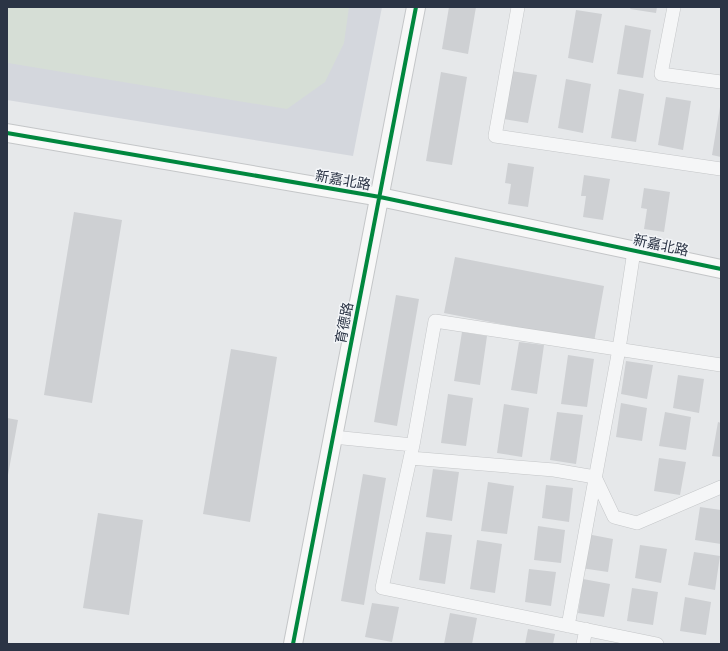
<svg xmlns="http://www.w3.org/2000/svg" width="728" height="651" font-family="'Work Sans','Noto Sans SC',sans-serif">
	<rect width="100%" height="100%" fill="#e6e8ea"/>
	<path fill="#d4d7dd" d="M7 7H382L353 156 7 100Z"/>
	<path fill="#d6ded6" d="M7 7H349L344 43 325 82 287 109 8 63Z"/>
	<path fill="#ced0d3" d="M449 7H476L468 54 442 49Z
		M631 7H657L656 13 630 9Z
		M576 10 602 14 593 63 568 58Z
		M625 25 651 30 643 78 617 74Z
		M511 71 537 75 528 123 503 119Z
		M441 72 467 77 452 165 426 161Z
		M566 79 591 84 583 133 558 128Z
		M619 89 644 94 636 142 611 138Z
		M666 97 691 101 683 150 658 145Z
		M720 107H721V157L712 155Z
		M508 163 534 167 528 207 508 204 511 184 505 183Z
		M584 175 610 179 603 220 583 217 586 196H581Z
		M644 188 670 192 664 232 644 229 647 209 641 208Z
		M74 212 122 220 92 403 44 395Z
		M455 257 604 286 594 342 444 313Z
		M396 295 419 299 397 426 374 422Z
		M462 332 487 336 480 385 454 381Z
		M519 342 544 345 537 394 511 390Z
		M231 349 277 357 250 522 203 514Z
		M568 355 594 359 587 407 561 404Z
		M626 361 653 365 647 399 621 394Z
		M678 375 704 379 699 413 673 408Z
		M448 394 473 398 466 446 441 443Z
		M621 403 647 408 642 441 616 437Z
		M504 404 529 408 522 457 497 453Z
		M557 412 583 415 576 464 550 460Z
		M665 412 691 417 686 450 659 446Z
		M7 418 18 420 8 475H7Z
		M718 422 721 423V457L712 456Z
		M659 458 686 462 680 495 654 491Z
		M433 469 459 472 452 521 426 517Z
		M363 474 386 478 364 605 341 601Z
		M488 482 514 486 507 534 481 531Z
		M546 485 573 488 569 522 542 518Z
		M700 507 721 510V544L695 540Z
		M98 513 143 520 129 615 83 608Z
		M538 526 565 530 561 563 534 560Z
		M426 532 452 535 445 584 419 580Z
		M587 534 613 539 608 572 581 568Z
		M477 540 502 544 495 593 470 589Z
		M640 545 667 549 661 583 635 578Z
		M694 552 720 556 715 590 688 585Z
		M529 569 556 572 551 606 525 602Z
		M583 579 610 584 604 617 578 613Z
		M632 588 658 592 653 625 627 621Z
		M685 597 711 602 706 635 680 631Z
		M372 603 399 607 392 642 365 637Z
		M450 613 477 618 472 644H444Z
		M528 629 555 634 553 644H525Z"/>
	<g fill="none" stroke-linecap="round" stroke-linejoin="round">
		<g stroke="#c4c6c8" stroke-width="14">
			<path id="street" d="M518 7 495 136 721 169
				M674 7 661 74 721 82
				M333 437 413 445 382 588 657 644
				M413 445 435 321 721 365
				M410 458 554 470 595 477 614 517 637 523 721 487
				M568 626 619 349 634 251
				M583 644 586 629"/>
		</g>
		<g stroke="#c4c6c8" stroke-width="20">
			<path id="secondary" d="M7 133 380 197 721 269
				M293 644 416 7"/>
		</g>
		<use href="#street" stroke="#f5f6f7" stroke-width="13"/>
		<use href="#secondary" stroke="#f8f8f8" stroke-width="18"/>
		<g stroke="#f4f6f9" stroke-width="6">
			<path id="cycleway" d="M7 133 380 197 721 269
				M293 644 416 7"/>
		</g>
		<use href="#cycleway" stroke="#00873e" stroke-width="4"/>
	</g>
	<g text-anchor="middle" stroke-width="3" stroke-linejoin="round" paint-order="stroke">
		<g font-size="14" fill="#2b3445" stroke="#f4f6f9">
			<text transform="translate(343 180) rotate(10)" y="5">新嘉北路</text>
			<text transform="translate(661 245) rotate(12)" y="5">新嘉北路</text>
			<text transform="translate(344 323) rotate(-79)" y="5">育德路</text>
		</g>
	</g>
	<rect width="728" height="651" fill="none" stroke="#2b3445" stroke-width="16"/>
</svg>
